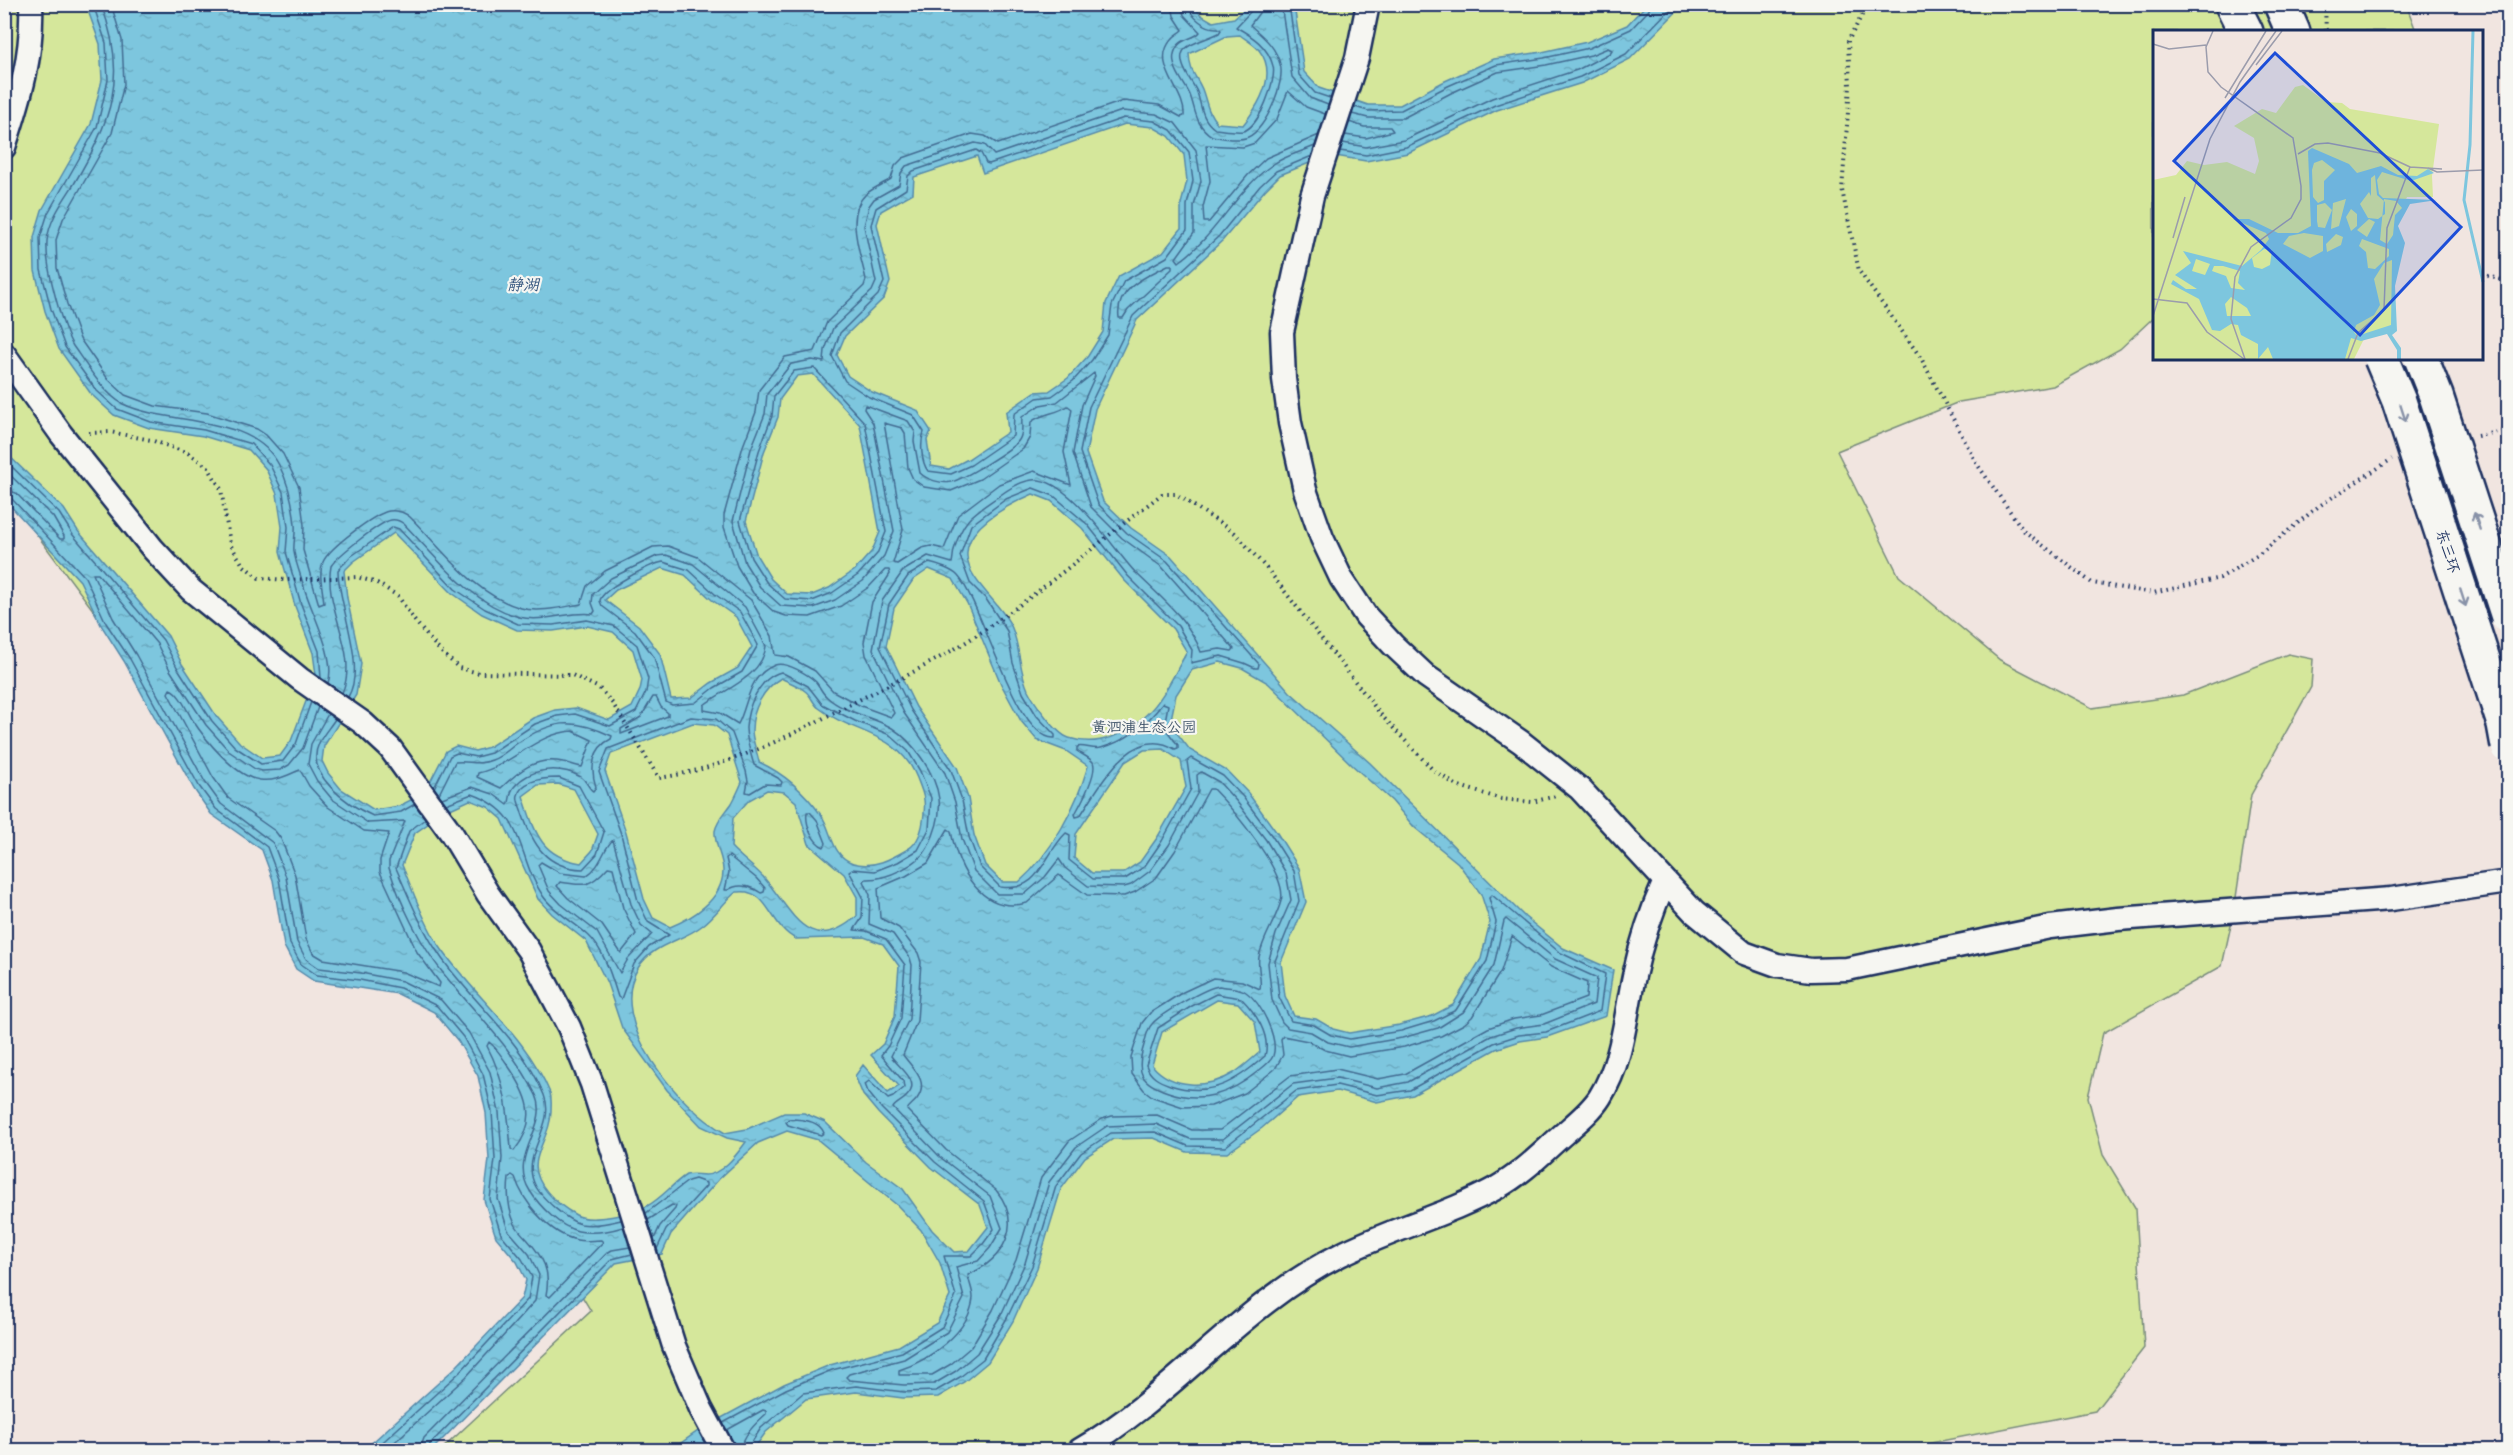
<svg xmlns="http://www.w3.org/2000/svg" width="2513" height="1455" font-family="Pangolin,'LXGW WenKai TC',sans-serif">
	<defs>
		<pattern id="water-ripples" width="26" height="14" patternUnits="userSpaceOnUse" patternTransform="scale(1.5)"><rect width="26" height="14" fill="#7dc6de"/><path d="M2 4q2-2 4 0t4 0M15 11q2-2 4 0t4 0" fill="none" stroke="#6baac1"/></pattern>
	</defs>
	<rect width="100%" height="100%" fill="#f1e5e0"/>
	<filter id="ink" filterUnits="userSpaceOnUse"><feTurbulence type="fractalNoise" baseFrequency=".0167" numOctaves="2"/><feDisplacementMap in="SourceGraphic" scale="12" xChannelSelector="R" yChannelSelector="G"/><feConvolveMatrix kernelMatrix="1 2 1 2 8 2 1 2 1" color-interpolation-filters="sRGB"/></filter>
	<g filter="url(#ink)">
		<path fill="#d5e79b" stroke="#788b7c" stroke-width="1.5" d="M2406 4 2416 31 2154 32V317L2120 349 2053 386 1959 402 1837 451 1899 576 2000 660 2092 708 2183 695 2288 654 2313 659 2311 687 2251 795 2234 911 2222 966 2103 1033 2088 1097 2103 1155 2136 1209 2144 1348 2095 1411 1895 1450H1841L1814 1442 1805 1450H441L591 1311 553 1248 495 1046 205 760 5 492V5Z"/>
		<path fill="url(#water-ripples)" stroke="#568aab" stroke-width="1.5" fill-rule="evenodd" d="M1192 4 1201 15 1213 22 1234 18 1249 5H1294L1304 72 1319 88 1368 105H1400L1445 81 1494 59 1542 52 1587 42 1627 25 1646 5H1683L1630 59 1582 83 1497 110 1408 153 1366 161 1329 155 1280 175 1265 190 1223 240 1137 320 1095 409 1086 453 1103 501 1131 528 1171 556 1290 692 1370 763 1525 917 1563 948 1613 970 1606 1016 1547 1037 1520 1041 1496 1049 1413 1095 1377 1102 1337 1091 1298 1097 1262 1128 1227 1153 1187 1152 1154 1138 1113 1139 1085 1157 1061 1189 1037 1268 1013 1321 988 1362 964 1382 938 1397 903 1398 856 1392 806 1399 766 1432 753 1450H671L701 1429 784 1384 830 1365 899 1346 937 1323 950 1296 940 1263 921 1230 898 1206 818 1140 787 1131 758 1143 719 1179 671 1234 662 1254 616 1263 432 1450H364L456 1367 522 1298 526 1280 517 1262 496 1237 484 1200 489 1159 486 1113 478 1076 458 1041 434 1012 398 994 314 981 296 969 284 946 273 880 262 850 211 814 194 789 124 661 101 625 80 581 5 500V452L64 509 78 531 168 636 182 664 217 717 240 743 262 758 280 756 291 741 316 675 313 653 295 606 280 552 282 527 277 494 266 469 249 450 203 436 149 428 114 415 91 394 59 349 45 311 35 271 34 237 42 210 91 124 102 80 100 44 86 5ZM1240 35C1245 39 1254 44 1259 50 1278 74 1259 105 1243 125L1217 123C1207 112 1207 102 1202 89 1195 74 1190 72 1189 54L1227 36ZM1125 124 1153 127 1169 136 1184 155 1187 181 1181 204V229L1163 252 1119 276 1106 303 1103 332 1088 356 1068 378 1049 391 1035 392 1006 412 1008 432 968 459 949 469 931 466 927 440 931 431 917 410 872 392 848 376 837 355 845 336 884 298 890 282 877 224 881 211 913 193 914 177 977 156 983 173ZM813 374 860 425 880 532 872 551 855 570 829 588 812 595 787 594 771 579 757 556 746 521 764 452 778 417 780 399 797 376ZM1033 494 1051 501 1082 528 1124 580 1173 629 1187 652C1175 672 1164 698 1147 714 1127 734 1098 748 1069 738 1056 734 1034 702 1028 690 1019 670 1020 647 1012 628 1002 603 968 582 967 556 965 526 1010 504 1033 494ZM394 533 452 593 482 614 517 630 553 631 587 626 613 632 633 650 642 680 640 690 632 707 609 720 576 708 555 710 533 718 489 747 475 751 456 746 446 751 429 784 415 798 399 806 374 810 341 789 328 773 322 761 324 746 356 695 361 664 347 598 344 571 353 562ZM662 568 685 575 712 600 736 617 752 647 738 668 711 683 691 698 671 699 660 654 639 626 605 600 616 590ZM929 569 953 579 967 603 1001 684 1021 721 1037 740 1066 751 1088 766C1076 807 1052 853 1019 882H1002L985 865 974 835 968 798 957 767 916 707 886 646 894 608 913 580ZM1220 662 1242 668 1268 683 1352 765 1392 801 1414 827 1458 863 1481 894 1490 922 1481 959 1453 1005 1432 1016 1399 1025 1349 1033 1333 1029 1316 1019 1294 1016 1285 996 1281 962 1306 902 1299 868 1277 833 1248 793 1227 771 1190 750 1170 724 1176 695 1192 670ZM781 678C788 682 798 685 805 691 811 695 813 704 819 708 853 735 898 731 917 778 922 791 926 799 924 813 923 826 920 842 908 849 891 859 873 869 853 863 831 856 832 830 821 815 804 791 785 774 759 762 757 752 752 740 752 730 752 709 764 688 781 678ZM693 723 714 725 727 735 742 782C739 789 736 796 732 803 727 811 717 820 715 831 714 845 724 859 723 872 722 900 692 918 670 927L653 918 644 899 626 832 605 771 611 754ZM1163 749 1181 761 1186 787 1157 838 1140 862 1123 873H1092L1074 858 1076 834 1125 762 1144 750ZM558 784 574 789 598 834 592 851 581 863C540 856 535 832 523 796L538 785ZM767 790 784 792 796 802 809 844 844 874 857 897V916C809 958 792 911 765 879 755 867 742 859 731 847L733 818 749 800ZM470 800 488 807 502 819 538 899 552 914 586 941 607 983 622 1028 667 1090 701 1126 727 1138 746 1142C737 1154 722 1175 705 1175 698 1175 693 1173 686 1175 672 1184 662 1198 647 1206 634 1214 589 1223 576 1215 558 1205 531 1183 537 1159 541 1142 551 1129 551 1111 551 1105 552 1099 550 1093 526 1035 473 996 438 944 423 921 413 891 402 865L415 833 448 810ZM736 892C740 892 746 891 750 893 769 898 774 929 796 939L864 937 883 944 899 966 895 1016 883 1044 871 1055 899 1086 888 1093 863 1065 855 1076 863 1095 878 1113 931 1167 980 1205 988 1227 969 1251 954 1252 932 1230 903 1189 866 1162 825 1122 804 1113H784L747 1129 725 1133C680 1108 605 1022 638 968 653 943 682 942 703 925 715 916 724 902 736 892ZM1217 1000 1238 1003 1255 1022 1260 1052C1252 1059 1243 1067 1234 1073 1208 1089 1172 1089 1152 1065L1162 1032Z"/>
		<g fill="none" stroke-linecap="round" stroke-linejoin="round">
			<path stroke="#426b91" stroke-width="1.5" d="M93 4 106 43 108 80 97 127 48 213 40 238 41 270 51 309 65 347 96 390 117 409 151 422 204 430 251 444 270 465 283 492 288 527 286 552 301 604 319 651 321 678
				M101 4C129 76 111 121 74 184 63 201 49 220 47 241 46 261 51 280 56 299 60 314 65 333 73 346 85 363 105 395 123 404 170 426 252 413 279 465 289 484 293 503 295 525 296 534 293 544 294 552 296 564 301 576 304 587 311 612 337 658 328 683
				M111 4 122 40 124 84 112 133 63 219 56 240 57 268 67 304 80 339 108 379 125 395 155 406 207 413 257 429 266 435 283 454 299 487 304 525 303 550 319 605 324 603C323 591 318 574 323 562 329 548 374 514 389 511 397 510 404 512 410 517 443 550 474 595 521 608 539 613 563 607 581 604L587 586 605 571 653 547 668 546 698 557 751 600 772 636 775 655 789 657 815 671 833 691 861 706 891 717 894 713 866 655 864 642 872 602 890 574 889 570H885L869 587 841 606 810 617 786 616 774 612 753 593 737 566 724 527V515L743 446 756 412 759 390 785 357 815 351 827 322 864 286 866 280C861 255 844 214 866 194 873 188 883 184 891 179L895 166 903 158 972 134 985 136 998 144 1123 101 1159 105 1181 117 1184 116C1186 91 1149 64 1172 39 1175 35 1180 33 1183 30L1174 16 1172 4
				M1181 4 1184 15 1200 32C1195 39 1182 38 1177 47 1166 64 1184 81 1190 95 1196 111 1195 125 1212 136 1221 138 1239 141 1248 137 1266 130 1286 81 1280 64 1275 45 1263 37 1250 25L1259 13 1260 4
				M1188 4C1190 17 1206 29 1218 28L1221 30 1219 33C1210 38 1192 42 1185 49 1174 61 1193 82 1197 92 1202 107 1201 119 1215 129 1224 130 1235 132 1243 131 1259 128 1277 80 1273 66 1268 46 1252 36 1236 27L1251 11 1253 4
				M1281 4 1292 77 1310 98 1328 105
				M1289 4 1299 75 1315 93 1330 98
				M1355 107 1368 111 1401 110 1448 86 1496 65 1544 58 1589 48 1631 29 1649 10 1650 4
				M1124 118 1154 121 1171 130 1189 152 1193 181 1187 205V230L1167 257 1124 281 1112 305 1108 335 1092 360 1073 381 1052 396 1037 398 1014 414 1013 436 971 465 951 474 928 471C921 462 920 442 924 432L913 415 869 397 845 381 832 356 840 333 878 295 884 282 871 225 876 208 906 189 908 176 913 171 976 150 981 153 986 163 989 164Z
				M1319 135 1266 158 1248 175 1209 222H1204L1203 207 1210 181 1206 145 1243 147 1255 143 1277 119 1288 91 1306 107 1325 114
				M1345 135 1366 138 1393 131 1390 127H1364L1349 122
				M1343 143 1366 147 1404 140 1492 98 1577 70 1610 53 1612 50 1608 48 1591 55 1546 65 1498 72 1451 93 1403 118H1368L1352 114
				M1340 151 1366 155 1406 147 1495 105 1580 77 1626 54 1675 4
				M1168 265H1172V269L1128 310 1123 318H1119C1115 288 1147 276 1168 265Z
				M814 368 865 423 886 532 877 554 858 575 832 593 812 601 785 599 767 583 751 558 740 521 759 451 772 416 774 396 794 371Z
				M1068 406 1072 409 1064 452 1071 485 1034 471 999 484 958 515 944 549 931 546 922 548 897 564 893 563 903 530 884 423 902 428 905 433 908 468 913 479 924 487 951 491 980 479 1023 449 1030 437 1031 422C1043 413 1056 414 1068 406Z
				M4 459 59 513 73 535 163 640 177 667 212 721 235 747 261 764 283 761 296 744 311 702
				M4 469 53 517 64 536V539H60L16 493 4 489
				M4 496 11 498 85 577 106 623 130 659 199 786 216 809 267 847 279 879 290 944 301 964 317 975 360 980 400 988 437 1006 463 1037 483 1074 492 1112 495 1159 490 1199 501 1234 522 1259 532 1277 528 1299 461 1371 374 1450
				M663 562 689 570 716 595 740 612 758 645 742 672 714 688 695 703 672 705 666 702 654 657 635 631 602 606 600 601C601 589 651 564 663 562Z
				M170 689C180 693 186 709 192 719 204 738 236 778 260 780 276 782 287 775 300 770L309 786 328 807 364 831 389 833 380 860V872L417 952 440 983 439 987 403 972 323 959 313 953 306 939 295 875 281 839 275 831 228 798 213 777 168 693Z
				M342 693C360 652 323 608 331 566 337 556 380 522 391 520 396 519 400 521 404 524 437 558 470 603 519 617 543 623 569 611 593 614L595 611 592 603 593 594 611 578 657 556 666 555 693 564 745 607 766 646C762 677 725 689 704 705V710L720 713 738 724C749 703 747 676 775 665 786 661 809 675 816 682 820 687 822 693 827 697 844 713 872 716 892 728 913 741 936 774 939 799 941 815 935 833 928 847 919 865 885 880 866 879L864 881 870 895 869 924 893 934 910 958 912 965 909 1019 891 1056C898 1067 922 1081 907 1096 903 1101 896 1103 893 1108L940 1157 990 1196 1002 1228 990 1248 978 1261 956 1267 964 1298 947 1332 904 1359 849 1374 846 1377 849 1380 904 1385 934 1384 956 1371 977 1353 1001 1315 1025 1263 1049 1182 1076 1147 1107 1126 1156 1124 1190 1139H1223L1293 1084 1337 1078 1377 1088 1408 1082 1491 1036 1516 1028 1544 1024 1594 1004 1597 978 1555 959 1506 919 1504 921 1494 965 1465 1011 1438 1028 1402 1038 1349 1047 1328 1042 1311 1032 1288 1028 1282 1022 1272 1000 1268 963 1276 934 1291 900 1286 873 1266 840 1237 802 1219 782 1201 772 1197 775 1198 792 1169 845 1150 871 1131 885 1124 887 1088 886 1065 868 1059 859 1045 877 1025 894H997L974 871 962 839 955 802 945 773 904 713 873 649 882 601 903 571 928 556 952 563C953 559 953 554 954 550 963 518 973 514 999 496 1007 490 1021 481 1032 480 1068 476 1113 549 1135 572 1159 596 1189 619 1201 652L1220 649 1232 651 1234 649 1162 567 1122 538 1091 507 1073 453 1082 405 1095 376 1094 373 1057 402 1040 405 1022 417C1021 425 1024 433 1019 440 1013 449 962 480 951 482 942 484 927 480 920 473L914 441 915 432 908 421 865 405 864 409 873 423 894 531 884 556 863 581 835 600 813 608 781 606 760 587 745 563 733 521 751 449 765 414 767 394 791 364 812 360 824 362 825 350 833 328 872 291 876 282 864 226 869 206 874 199 899 185 901 173 906 166 975 143 985 145 994 155 1122 111 1156 114 1175 123 1196 150 1201 181 1194 206V233L1176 258 1179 262C1216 236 1237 189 1272 165 1284 156 1301 152 1315 146
				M348 697C367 665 338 606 338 570L350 557 393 527 399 529 455 589 485 609 518 624 553 625 587 620 614 626 637 645 648 679 646 692 636 712 610 726 575 714 557 716 535 724 491 753 476 757 457 753 450 756 434 788
				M653 697H656L661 707 668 713V716L621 734V729L641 717Z
				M1163 703 1168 705 1164 727 1178 745V748L1175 749C1132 722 1099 788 1080 816L1076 817 1075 814C1080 805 1098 772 1093 762 1090 758 1081 754 1077 751V747C1084 745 1093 750 1101 748 1127 741 1147 724 1163 703Z
				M318 707 303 748 289 765 280 770 262 771 255 769 230 752 206 725 170 670 157 644 98 574H93L113 618 136 655 205 782 221 804 273 843 286 877 297 942 306 959 319 968 361 973 402 981 441 1000 469 1033 490 1072 499 1112 502 1158 498 1199 508 1230 529 1254 539 1275 535 1301 466 1377 386 1450
				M328 714 311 744 308 764 317 781 332 799 368 823 405 821 389 861V868C400 903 420 944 443 973 475 1013 513 1048 536 1095 551 1126 507 1155 530 1191 540 1207 560 1227 578 1231 592 1234 610 1231 623 1227
				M335 719C330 727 323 734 319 743 304 775 348 805 373 816L401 812 415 804
				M573 731 592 740 582 767C575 766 569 763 563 762 535 756 519 771 501 788L477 777 478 773C513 765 536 733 573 731Z
				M559 778 579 786 604 832 597 854 583 869C546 868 533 845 522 813 521 808 516 800 518 795 522 779 547 778 559 778Z
				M1209 789H1213C1232 808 1289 875 1281 901 1276 920 1263 937 1259 957 1257 968 1262 979 1260 989L1242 981 1213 978 1183 992 1150 1013 1142 1023 1131 1057 1132 1074 1144 1090 1153 1097 1183 1107 1211 1106 1245 1093 1275 1069 1283 1055 1281 1039 1283 1036 1308 1041 1325 1050 1349 1056 1404 1047 1441 1036 1464 1024 1472 1017 1501 971 1512 936 1551 967 1587 983 1586 998 1541 1015 1514 1019 1488 1028 1405 1074 1378 1079 1337 1069 1290 1076 1220 1130H1192L1157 1115 1112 1116 1102 1119 1069 1141 1041 1178 1016 1260 993 1310 971 1347 951 1364 932 1375H899V1370C928 1361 970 1332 973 1298 973 1290 969 1283 968 1275 1004 1259 1024 1225 996 1190L946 1150 907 1110C909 1106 913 1104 917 1099 930 1081 912 1068 903 1055L917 1021 921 962 918 953 899 928 880 918 878 888 906 876 928 863 948 829 951 831C958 869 981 915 1027 903L1059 875 1087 895 1124 896 1135 892 1156 878 1175 851Z
				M439 794 455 762C469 760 477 766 492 760 501 757 508 750 516 744 551 720 573 717 612 736L611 739C592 748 590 769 596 787L593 791C588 788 587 781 581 777 559 765 529 768 514 787 509 793 511 799 508 805L493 794 472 787 442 798
				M446 804 472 794C528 814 515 855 543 896 554 912 574 922 588 935 604 949 612 978 618 997L621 999 634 964 649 947 669 935 648 922 638 901 621 834 599 772 608 749 691 717 716 719 732 733 746 771 748 781 746 792 750 793 765 784 781 785 782 782 778 778 754 765C751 755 746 740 746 728 747 707 759 678 781 672L808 686 822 704 855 721 890 735 908 751 920 771 931 798 929 829 918 850 898 862 875 871 852 869 849 871 863 897 862 918 854 930 866 931 886 939 905 965 901 1018 888 1046 881 1055 903 1081 904 1088 893 1097 888 1099 869 1081 865 1084 868 1092 882 1109 935 1162 984 1201 994 1229 983 1244 971 1256H944L956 1296 942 1327 902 1352 832 1370 786 1389 723 1423
				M807 812H810L817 820 826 843 824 847C813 843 805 824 807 812Z
				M425 819 409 831 396 868C411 902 425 938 449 968 481 1009 524 1045 544 1095 557 1127 518 1155 536 1187 543 1199 567 1221 581 1224 593 1226 609 1223 621 1220
				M613 840 631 904 641 925 652 934 628 959 620 973 597 932 561 904 549 891 538 865 541 862 560 873 586 876C602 866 603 848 613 840Z
				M729 856 756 878 765 888 764 892 761 893C751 886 738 883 728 890H725L729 872 726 858Z
				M608 867 613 868 623 908 636 934 621 953 602 925 568 898 557 886 560 882C586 886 590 887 608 867Z
				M1219 986C1227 988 1239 987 1246 992 1261 1002 1279 1039 1273 1056 1270 1063 1262 1068 1257 1072 1230 1094 1202 1104 1168 1092 1141 1083 1135 1073 1144 1045 1146 1038 1147 1029 1152 1024 1160 1014 1207 987 1219 986Z
				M1216 994 1241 998C1255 1012 1271 1035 1265 1056 1236 1082 1210 1098 1170 1085 1159 1081 1150 1077 1146 1065L1158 1028 1192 1006Z
				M489 1042C496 1047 502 1057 507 1064 528 1094 540 1119 514 1151L511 1149C508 1111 505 1080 487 1046Z
				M789 1119C801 1119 820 1121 824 1133L821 1135 788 1125 786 1122Z
				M512 1175 515 1177C523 1202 549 1234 577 1240 584 1242 593 1240 601 1240L603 1242 550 1297 546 1295C551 1271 543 1257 527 1239 523 1235 518 1230 515 1224 508 1209 507 1194 509 1178Z
				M646 1213 688 1181 695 1179 706 1183V1186L666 1230 657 1249
				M648 1220 672 1205 676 1206 675 1209 660 1226 654 1239
				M727 1430 763 1410 766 1411V1414C756 1423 742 1436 741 1450
				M420 1450 424 1438 607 1253 612 1250 630 1247
				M428 1450 430 1444 612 1259 632 1254
				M749 1450 750 1445 761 1428 803 1393 856 1386 904 1392 936 1391 960 1377 983 1359 1007 1318 1032 1266 1056 1186 1081 1153 1111 1133 1155 1132 1188 1146 1225 1147 1296 1091 1337 1085 1377 1095 1410 1090 1494 1043 1519 1035 1546 1032 1600 1011 1605 974 1559 952 1492 895 1489 898 1496 922 1487 961 1456 1010 1434 1021 1401 1031 1350 1039 1331 1035 1314 1025 1291 1021 1279 997 1275 961 1299 901 1294 871 1272 836 1243 797 1223 776 1191 758 1187 761 1191 789 1162 841 1144 867 1125 879H1093L1069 860 1070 835 1066 833C1043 855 1041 893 1000 887L980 867 969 837 962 800 951 770 911 710 880 647 889 604 908 576 929 563C938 565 953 570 958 576 983 604 1016 741 1055 738V735L1037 716 1023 693 1013 663 1007 631 986 599 970 583 960 556 971 525 1006 499 1033 488 1054 496 1087 524 1128 576 1178 626 1192 650 1191 663 1221 656 1244 663 1255 668H1258L1259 664 1167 561 1127 533 1098 504 1080 452 1089 407 1133 316 1219 236 1260 186 1276 171 1312 156"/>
			<g stroke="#1b2f5e" stroke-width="27">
				<path id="street" d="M1368 4 1357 58 1312 196 1282 332 1284 379 1290 423 1305 490 1322 538 1341 578 1366 616 1393 645 1426 676 1521 742 1580 789 1694 912 1744 953 1777 965 1811 970 1847 969 2050 927 2118 919 2391 899 2508 882
					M4 147C20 98 33 56 31 4
					M4 354 61 434 153 549 191 590 300 679 363 723 390 748 452 834 488 894 529 951 569 1027 592 1084 674 1346 701 1409 723 1450
					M1080 1450C1174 1395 1242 1304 1340 1255 1391 1229 1448 1215 1498 1187 1521 1174 1539 1156 1558 1139 1572 1126 1590 1113 1600 1097 1623 1060 1625 1018 1634 976 1641 943 1651 912 1665 881"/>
			</g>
			<g stroke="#1b2f5e" stroke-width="38">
				<path id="highway" d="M2232 4 2246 32
					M2281 4 2293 32"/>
			</g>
			<path stroke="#1b2f5e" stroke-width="4" stroke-dasharray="1.5 4.5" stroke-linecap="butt" d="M1868 4 1848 41 1850 86 1842 190 1859 271 1921 358 1977 464 2023 530 2092 583 2153 593 2220 578 2258 555 2319 506 2392 459
				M2325 4 2326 32
				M2482 274 2508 282
				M89 433 110 432 151 440 188 453 208 467 221 489 230 544 243 565 259 578 286 580 357 577 377 583 398 596 414 620 440 651 459 668 479 673 572 675 599 688 613 704 659 778C726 768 786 738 845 707 886 686 927 666 966 642 1035 598 1097 543 1162 494H1176L1235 533 1268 570 1382 716 1433 770 1456 785 1501 799 1532 802 1556 796
				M2477 436 2508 430"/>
			<use href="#street" stroke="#f6f6f2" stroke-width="22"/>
			<use href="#highway" stroke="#f6f6f2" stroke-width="33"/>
			<g stroke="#1b2f5e" stroke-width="38" stroke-linecap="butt">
				<path id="highway-bridge" d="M2381 358 2399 401 2504 724 2508 746
					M2421 358 2436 396 2508 617"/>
			</g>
			<use href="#highway-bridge" stroke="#f6f6f2" stroke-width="33"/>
		</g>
		<defs><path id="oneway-shaft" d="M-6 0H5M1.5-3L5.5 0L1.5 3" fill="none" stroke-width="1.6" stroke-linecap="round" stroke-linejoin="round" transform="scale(1.5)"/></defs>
		<g stroke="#8892a8">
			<use href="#oneway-shaft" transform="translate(2403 413) rotate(72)"/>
			<use href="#oneway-shaft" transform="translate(2477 521) rotate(-108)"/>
			<use href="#oneway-shaft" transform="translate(2463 598) rotate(72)"/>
		</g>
	</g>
	<g text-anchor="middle" stroke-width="4.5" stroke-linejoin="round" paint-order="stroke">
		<g font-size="15" fill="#1b2f5e" stroke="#f6f6f2">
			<text transform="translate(2448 551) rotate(72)" y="5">东三环</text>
		</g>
		<g font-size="15" fill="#40546a" stroke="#f6f6f2">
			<text x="1144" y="732">黄泗浦生态公园</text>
		</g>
		<g font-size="16" font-style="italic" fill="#34557e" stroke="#f6f6f2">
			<text x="523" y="290">静湖</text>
		</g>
	</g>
	<g transform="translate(2153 30)">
		<rect width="330" height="330" fill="#f1e5e0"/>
		<path d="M150 55 173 72 189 73 197 79 286 94 279 146 280 167H254L243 193 240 296 212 307 201 329H0V150L23 145 34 131 51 135 74 132 102 144 106 131 101 108 81 96 109 79 123 83 142 57Z" fill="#d5e79b"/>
		<path d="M159 118 196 134 204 143 228 136 245 145 264 146 275 139 281 143 258 151 229 142 224 150 226 164 230 168 284 170 257 174 245 196 252 213 242 256 244 301 239 305 248 318V329H244V320L234 304 208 311 198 308 192 329H120L115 317 105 329V314L88 305 85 295 78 294 67 301 59 300 46 269 18 254 20 250 33 259H44L22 245 38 233 30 221 89 236 108 220 116 209 113 203 80 189H96L125 203H145L158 196 155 121ZM169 130 182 140 171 151V170L165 173 160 167 159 140 161 133ZM222 145 224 165 232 172V184L225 189 215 188 207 174 216 162 218 166V148ZM193 169 186 196 178 199 180 173ZM231 169 243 171 249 178 242 185 240 205 234 214 227 210ZM172 173 179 180 172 198 165 197 164 191V175ZM198 179 204 184V196L198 201 193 187ZM216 189 222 192 214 207 204 200ZM151 203 170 206V221L157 228 130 214 136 206ZM183 204 190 207 188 215 174 222 173 214ZM209 209 236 219V226L222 239 215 238 213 222 206 216ZM111 219 119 220 117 235 109 239 101 237 99 228ZM43 229 57 234 52 245 39 241ZM239 230 238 295 204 306 201 302 203 295 221 285 227 275 221 249 231 233ZM70 236 87 241 85 253 92 260 78 258 73 246 59 241 61 236ZM78 267 94 278 98 286H74L72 274Z" fill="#7dc6de" fill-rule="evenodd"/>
		<path fill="none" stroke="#7dc6de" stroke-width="3" d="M320 1 317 115 311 170 330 252"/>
		<path fill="none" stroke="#9b9cac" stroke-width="1.5" d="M60 1 53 17 55 42 68 57 140 108 148 156V169L138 188 98 217 82 247 78 289 92 329M0 14 16 19 53 15M103 35 129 1M72 68 113 1M145 124 162 114 175 113 227 123 257 137 234 198 231 280 205 303 195 329M257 137 289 139M275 138 284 142 330 140M20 208 32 167M0 269 34 273 54 302 91 329M0 286 57 109 87 52 123 1"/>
		<path fill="#1d4ed8" fill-opacity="0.15" stroke="#1d4ed8" stroke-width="3" d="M122 23 308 197 207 305 21 131Z"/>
		<rect width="330" height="330" fill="none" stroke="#1b2f5e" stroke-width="3"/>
	</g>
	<rect width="2513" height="1455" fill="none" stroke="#f6f6f2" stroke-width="24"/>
	<rect x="12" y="12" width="2489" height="1431" fill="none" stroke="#1b2f5e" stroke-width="2" filter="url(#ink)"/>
</svg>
